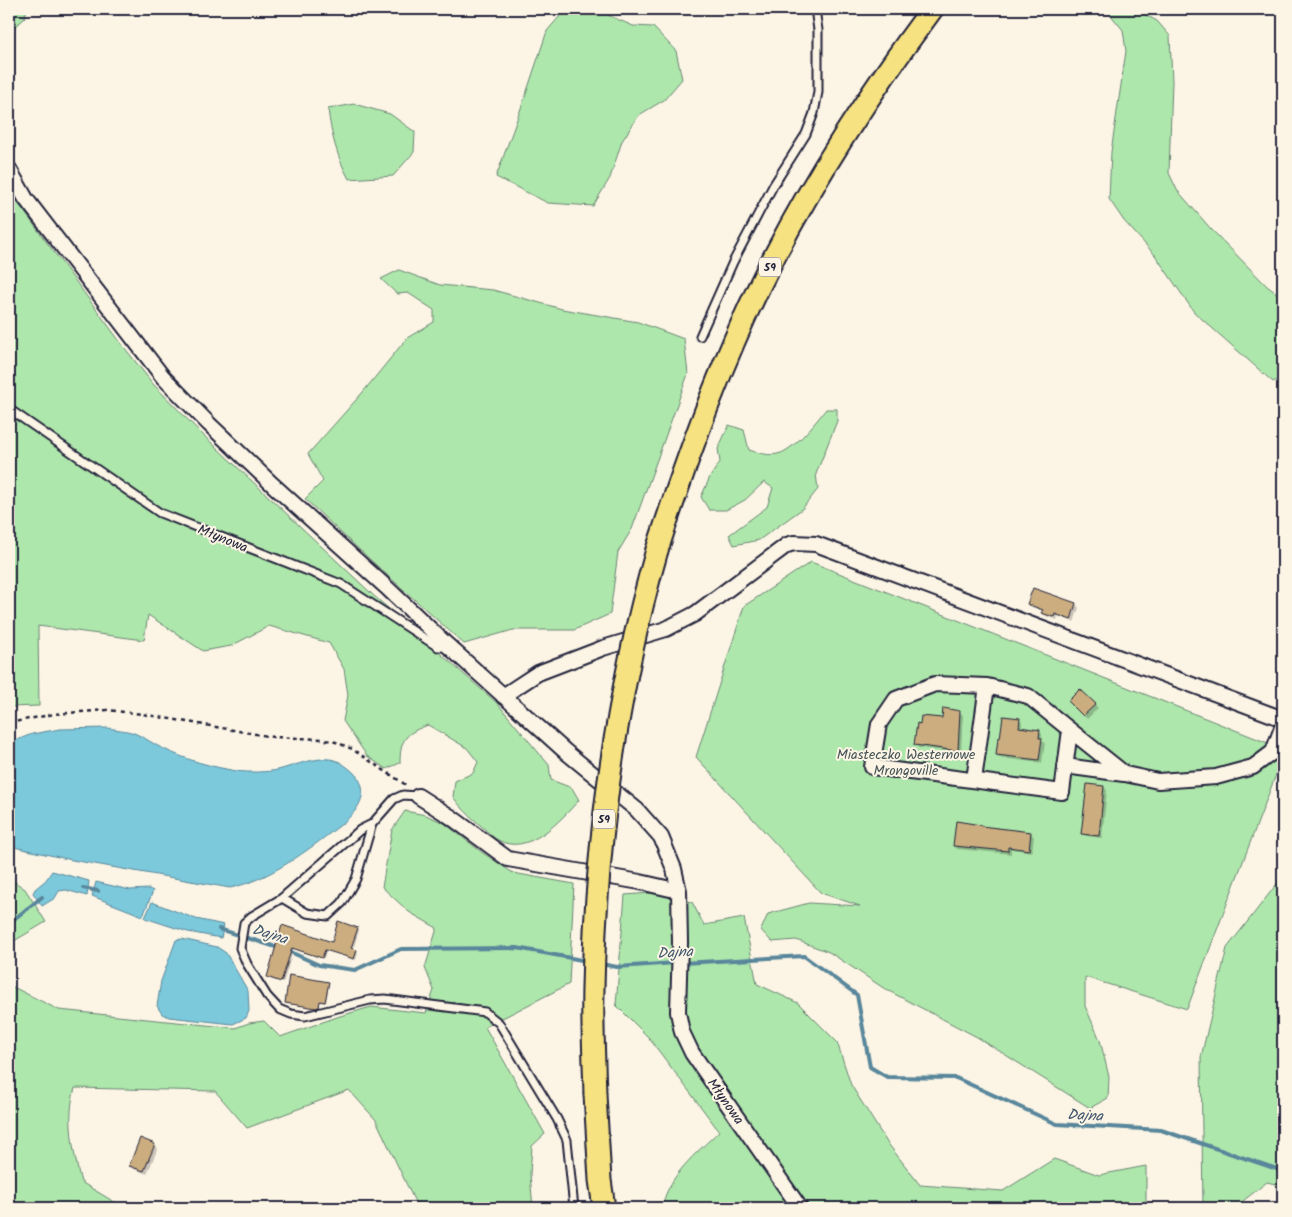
<svg xmlns="http://www.w3.org/2000/svg" width="1292" height="1217" font-family="Kalam,sans-serif">
	<rect width="100%" height="100%" fill="#fcf5e5"/>
	<filter id="ink" filterUnits="userSpaceOnUse"><feTurbulence type="fractalNoise" baseFrequency=".02" numOctaves="2"/><feDisplacementMap in="SourceGraphic" scale="10" xChannelSelector="R" yChannelSelector="G"/><feConvolveMatrix kernelMatrix="1 2 1 2 8 2 1 2 1" color-interpolation-filters="sRGB"/></filter>
	<g filter="url(#ink)">
		<path fill="#aee7ab" stroke="#688473" d="M9 9H27L24 19 9 32Z
			M566 9H594L633 26 653 27 676 51 682 79 664 100 639 115 622 141 610 178 593 206 548 203 496 177 525 97 547 31Z
			M1099 9H1134L1157 21 1170 36 1172 81 1169 173 1177 190 1211 229 1267 286 1283 298V374L1281 378 1273 382 1194 312 1155 255 1124 221 1109 199 1111 152 1126 51 1123 30 1110 14Z
			M354 104 390 114 415 132 414 152 393 176 349 179C337 157 331 134 328 109Z
			M9 191 124 347 153 384 200 432 373 595 497 703 549 765 551 780 572 788 579 800C561 820 528 857 498 840 492 837 486 830 480 825 470 816 461 808 453 797L455 781 473 773 478 762 467 748 428 725C406 733 400 739 400 763L386 769 367 756 343 721 348 695 344 669 329 643 269 626 231 646 203 651 148 615 144 640 38 626 39 706 9 707Z
			M399 270 440 285 493 290 562 309 638 322 684 339 688 374 632 529 618 552 610 614 574 630H513L464 644C411 596 357 549 305 499L323 481 308 454 363 392 407 338 434 322V310L408 293 397 294 381 279Z
			M826 409H837V421L816 474 818 489 802 509 759 540 734 545 729 535 767 507 773 488 764 482 745 500 726 510H709L701 497 710 477 720 462 718 449 729 425 744 430 749 450C759 453 770 457 781 453 796 447 816 422 826 409Z
			M811 562 1283 749V756L1187 1009 1085 977V1006L1100 1040 1109 1077 1108 1098 1090 1108 977 1037 885 989 829 952 796 940 772 942 761 930 768 914 809 903 860 906 821 893 696 757 744 606Z
			M405 811 426 815 444 823 483 853 513 873 574 884 569 984 485 1027 545 1134 532 1146 530 1174 533 1208H429L415 1202 376 1120 349 1090 247 1128 215 1091 75 1088C66 1118 73 1151 81 1182L121 1206 130 1208H9V985L59 1010 235 1028 249 1023 264 1021 280 1037 340 1016 371 1007 426 1013 434 990 425 968 437 928 409 912 382 887 392 830Z
			M1283 876V1186L1267 1182 1234 1208H1203L1201 1057 1227 948Z
			M9 878 25 889 46 922 9 944Z
			M651 893 692 902 704 925 744 918 757 984 798 1003 837 1042 851 1085 886 1141 920 1185 1003 1191 1054 1159 1099 1175 1146 1166V1208H662C668 1175 696 1154 719 1131L649 1038 616 1005 625 895Z"/>
		<path fill="#7cc9db" stroke="#58869b" d="M108 728C117 730 127 730 134 733 145 737 154 745 164 749 187 760 212 767 237 771 248 773 267 772 278 770 294 766 321 754 337 761 341 762 344 765 347 767 375 787 361 810 338 827 307 851 269 880 230 888L72 860 18 848 9 844V743L32 734 60 729Z
			M52 871 89 881 87 896 66 890 59 891 55 898 42 906 33 893 35 889 46 880Z
			M96 882 130 890 149 889 153 891 143 916 92 896Z
			M152 902 196 919 224 925 221 938 188 932 145 918Z
			M182 939 217 947 226 953 248 991 249 1011 246 1018 233 1024 169 1017 162 1014 157 1006 161 981 176 940Z"/>
		<path fill="#0003" d="M1028 604H1076L1079 608 1074 622 1058 616 1057 620 1046 616 1043 611 1032 607Z
			M1080 690 1098 708 1087 719 1069 701Z
			M959 712 963 715 961 753 919 748 915 745Z
			M1019 719 1022 722V729L1039 731 1042 734V740L1045 743 1042 763 1000 758 997 755Z
			M1104 787 1107 790 1102 838 1086 836 1083 833Z
			M982 828 1031 833 1034 837 1032 852 1011 849V854L957 849 954 846Z
			M282 926 333 943 358 929 359 930 353 950 358 953 356 960 326 950 324 958 294 948 283 983 270 979 268 977Z
			M328 983 329 984 326 1003 320 1002V1008L286 1003Z
			M154 1145 158 1148 147 1174 134 1169 130 1166Z
			M160 1203 168 1205 169 1208H159Z"/>
		<g fill="none" stroke-linecap="round" stroke-linejoin="round">
			<path stroke="#58869b" stroke-width="4" d="M83 888 98 891
				M9 923 42 897
				M219 929 279 948
				M286 950 319 965 355 970 401 949 517 948 587 961
				M683 963 804 956 857 995 870 1067 887 1077 956 1078 1057 1124 1161 1130 1283 1171
				M601 964 617 967 676 963"/>
		</g>
		<path fill="#cbad7f" stroke="#22223b" d="M1033 588 1076 603 1071 620 1055 614 1054 617 1041 613 1043 610 1027 604Z
			M1080 689 1096 704 1083 716 1068 701Z
			M943 708 960 711 958 751 914 745 917 723 920 724 921 716 942 718Z
			M1003 716 1020 718 1019 727 1040 730 1039 738H1042L1039 760 996 755 998 738H1000Z
			M1087 784 1104 786 1099 836 1081 834Z
			M956 821 981 825V826L1031 832 1029 850 1008 847V851L953 846Z
			M338 921 358 928 351 948 357 950 354 959 325 950 322 958 292 948 281 982 267 977 282 925 332 942Z
			M289 975 329 982 325 1002 320 1001 319 1007 316 1008 285 1003Z
			M140 1138 155 1144 144 1171 129 1166Z"/>
		<g fill="none" stroke-linecap="round" stroke-linejoin="round">
			<g stroke="#22223b" stroke-width="11">
				<path id="lane" d="M700 336 733 262 773 186 806 134 814 113 818 92V30L815 9
					M9 409 160 513 341 584 438 647H443L446 644
					M372 824 356 879 342 903 328 916 307 913 282 898 360 830 372 824 394 799 403 795 418 796
					M282 898 252 916 244 923 240 948 247 964 267 996 279 1009 291 1014 305 1016 370 1000 385 999 485 1012 499 1023 557 1119 567 1140 574 1208"/>
			</g>
			<g stroke="#22223b" stroke-width="18">
				<path id="street" d="M9 169 26 199 163 377 209 424 273 485 385 586 446 644 566 752 637 810 661 837 674 869 679 891 680 942 678 1012 682 1032 692 1053 800 1208
					M935 684 987 686 1028 696 1070 730 1062 792 872 767 879 724 896 699Z
					M503 696 538 673 603 648 666 629 695 614 787 545 794 543 816 544 1283 719
					M1070 730 1125 774 1158 781 1216 777 1253 767 1273 752 1283 725
					M1065 766 1124 774
					M974 780 987 686
					M418 796 451 817 508 859 640 882 679 891"/>
			</g>
			<g stroke="#22223b" stroke-width="25">
				<path id="primary" d="M657 550C690 449 726 349 775 255 820 168 874 87 932 9
					M595 1094 600 1180 604 1208"/>
			</g>
			<path stroke="#22223b" stroke-width="2.5" stroke-dasharray="4 4" stroke-linecap="butt" d="M9 723 54 714 107 710 142 714 273 737 321 739 336 742 352 749 406 785"/>
			<use href="#lane" stroke="#fcf5e5" stroke-width="7"/>
			<use href="#street" stroke="#fcf5e5" stroke-width="14"/>
			<use href="#primary" stroke="#f6e281" stroke-width="21"/>
			<g stroke="#22223b" stroke-width="25" stroke-linecap="butt">
				<path id="primary-bridge" d="M595 1094C594 1059 592 1023 593 988 596 838 616 694 657 550"/>
			</g>
			<use href="#primary-bridge" stroke="#f6e281" stroke-width="21"/>
		</g>
	</g>
	<g text-anchor="middle" stroke-width="4" stroke-linejoin="round" paint-order="stroke">
		<g fill="#fcf5e5" stroke="#63616e" stroke-width="1">
			<rect x="759" y="257.5" width="22" height="19" rx="4"/>
			<rect x="593" y="809.5" width="22" height="19" rx="4"/>
		</g>
		<g font-size="12" font-weight="bold" fill="#22223b">
			<text x="770" y="271">59</text>
			<text x="604" y="823">59</text>
		</g>
		<g font-size="14" fill="#22223b" stroke="#fcf5e5">
			<text transform="translate(223 538) rotate(22)" y="5">Młynowa</text>
			<text transform="translate(726 1101) rotate(55)" y="5">Młynowa</text>
		</g>
		<g font-size="14" fill="#455357" stroke="#fcf5e5">
			<text x="906" y="759">Miasteczko Westernowe<tspan x="906" dy="16">Mrongoville</tspan></text>
		</g>
		<g font-size="15" font-style="italic" fill="#3d546b" stroke="#fcf5e5">
			<text transform="translate(270 934) rotate(18)" y="5">Dajna</text>
			<text transform="translate(675 952) rotate(-3)" y="5">Dajna</text>
			<text transform="translate(1085 1115) rotate(3)" y="5">Dajna</text>
		</g>
	</g>
	<rect width="1292" height="1217" fill="none" stroke="#fcf5e5" stroke-width="30"/>
	<rect x="15" y="15" width="1262" height="1187" fill="none" stroke="#22223b" stroke-width="2" filter="url(#ink)"/>
</svg>
